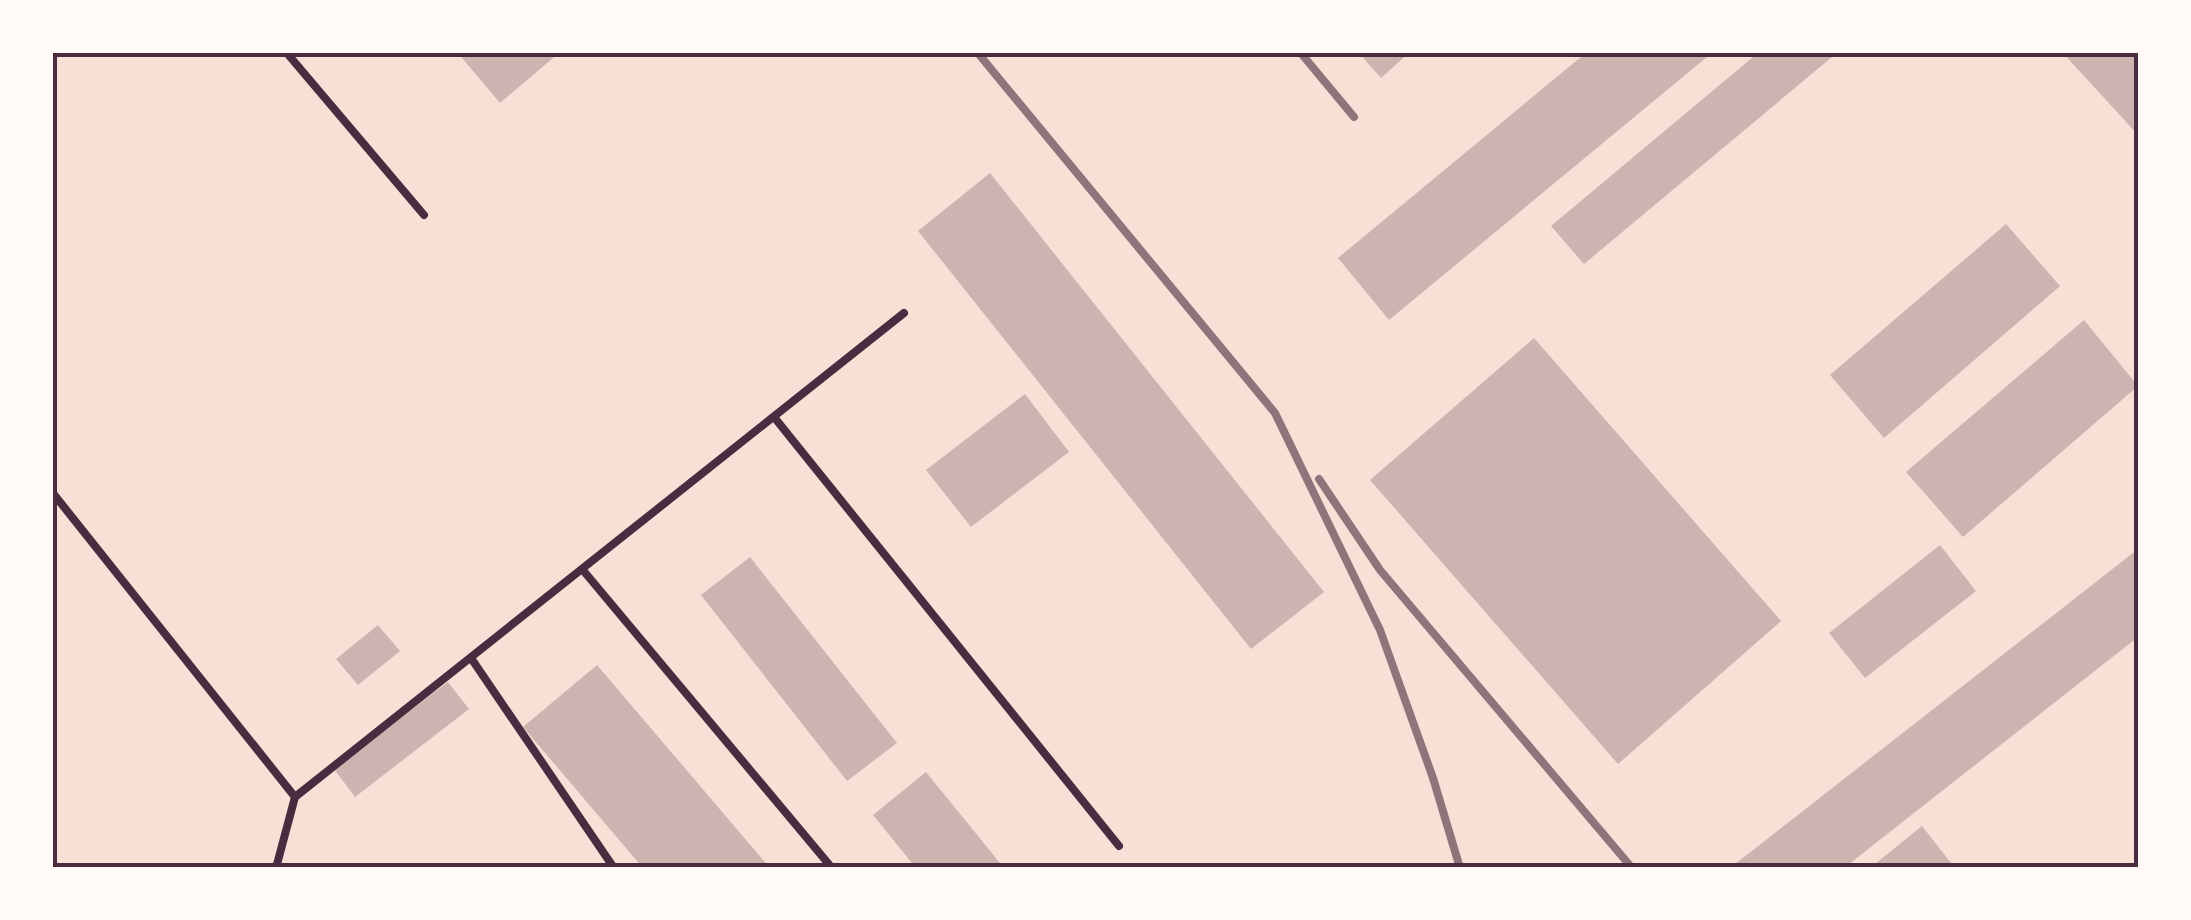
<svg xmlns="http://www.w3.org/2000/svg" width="2191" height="920" font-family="'Sofia Sans Condensed',sans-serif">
	<rect width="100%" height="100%" fill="#f7e1d7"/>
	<path fill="#ccb4b1" d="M457 52H560L500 103Z
		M1358 52H1410L1381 78Z
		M1587 52H1713L1389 320 1338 258Z
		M1759 52H1838L1584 264 1551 226Z
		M2062 52H2131L2138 61V135Z
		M990 173 1324 592 1251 649 918 231Z
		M2006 224 2060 286 1884 438 1830 375Z
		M2084 320 2138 386 1963 537 1906 472Z
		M1534 338 1781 621 1618 764 1370 480Z
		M1025 394 1069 452 971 527 926 470Z
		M1940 545 1976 591 1865 678 1829 633Z
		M2138 549V637L1844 868H1730Z
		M750 557 897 743 847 781 701 595Z
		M378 625 400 651 358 685 336 659Z
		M597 665 770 868H643L523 727Z
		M448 682 469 709 355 797 334 769Z
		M926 772 1004 868H916L873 815Z
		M1922 826 1955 868H1870Z"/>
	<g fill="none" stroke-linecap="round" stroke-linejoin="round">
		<path stroke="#4a2c40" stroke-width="8" d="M286 52 424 215
			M774 417 1119 846
			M52 492 295 797 276 868
			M582 569 832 868
			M471 658 614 868
			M295 797 904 313
			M52 864 55 868"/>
		<path stroke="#8f747c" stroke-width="8" d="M977 52 1275 413 1380 630 1433 778 1460 868
			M1300 52 1354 117
			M1319 479 1380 570 1632 868"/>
	</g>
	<rect width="2191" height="920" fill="none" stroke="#fffaf5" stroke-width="110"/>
	<rect x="55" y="55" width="2081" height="810" fill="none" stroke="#4a2c40" stroke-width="4"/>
</svg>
